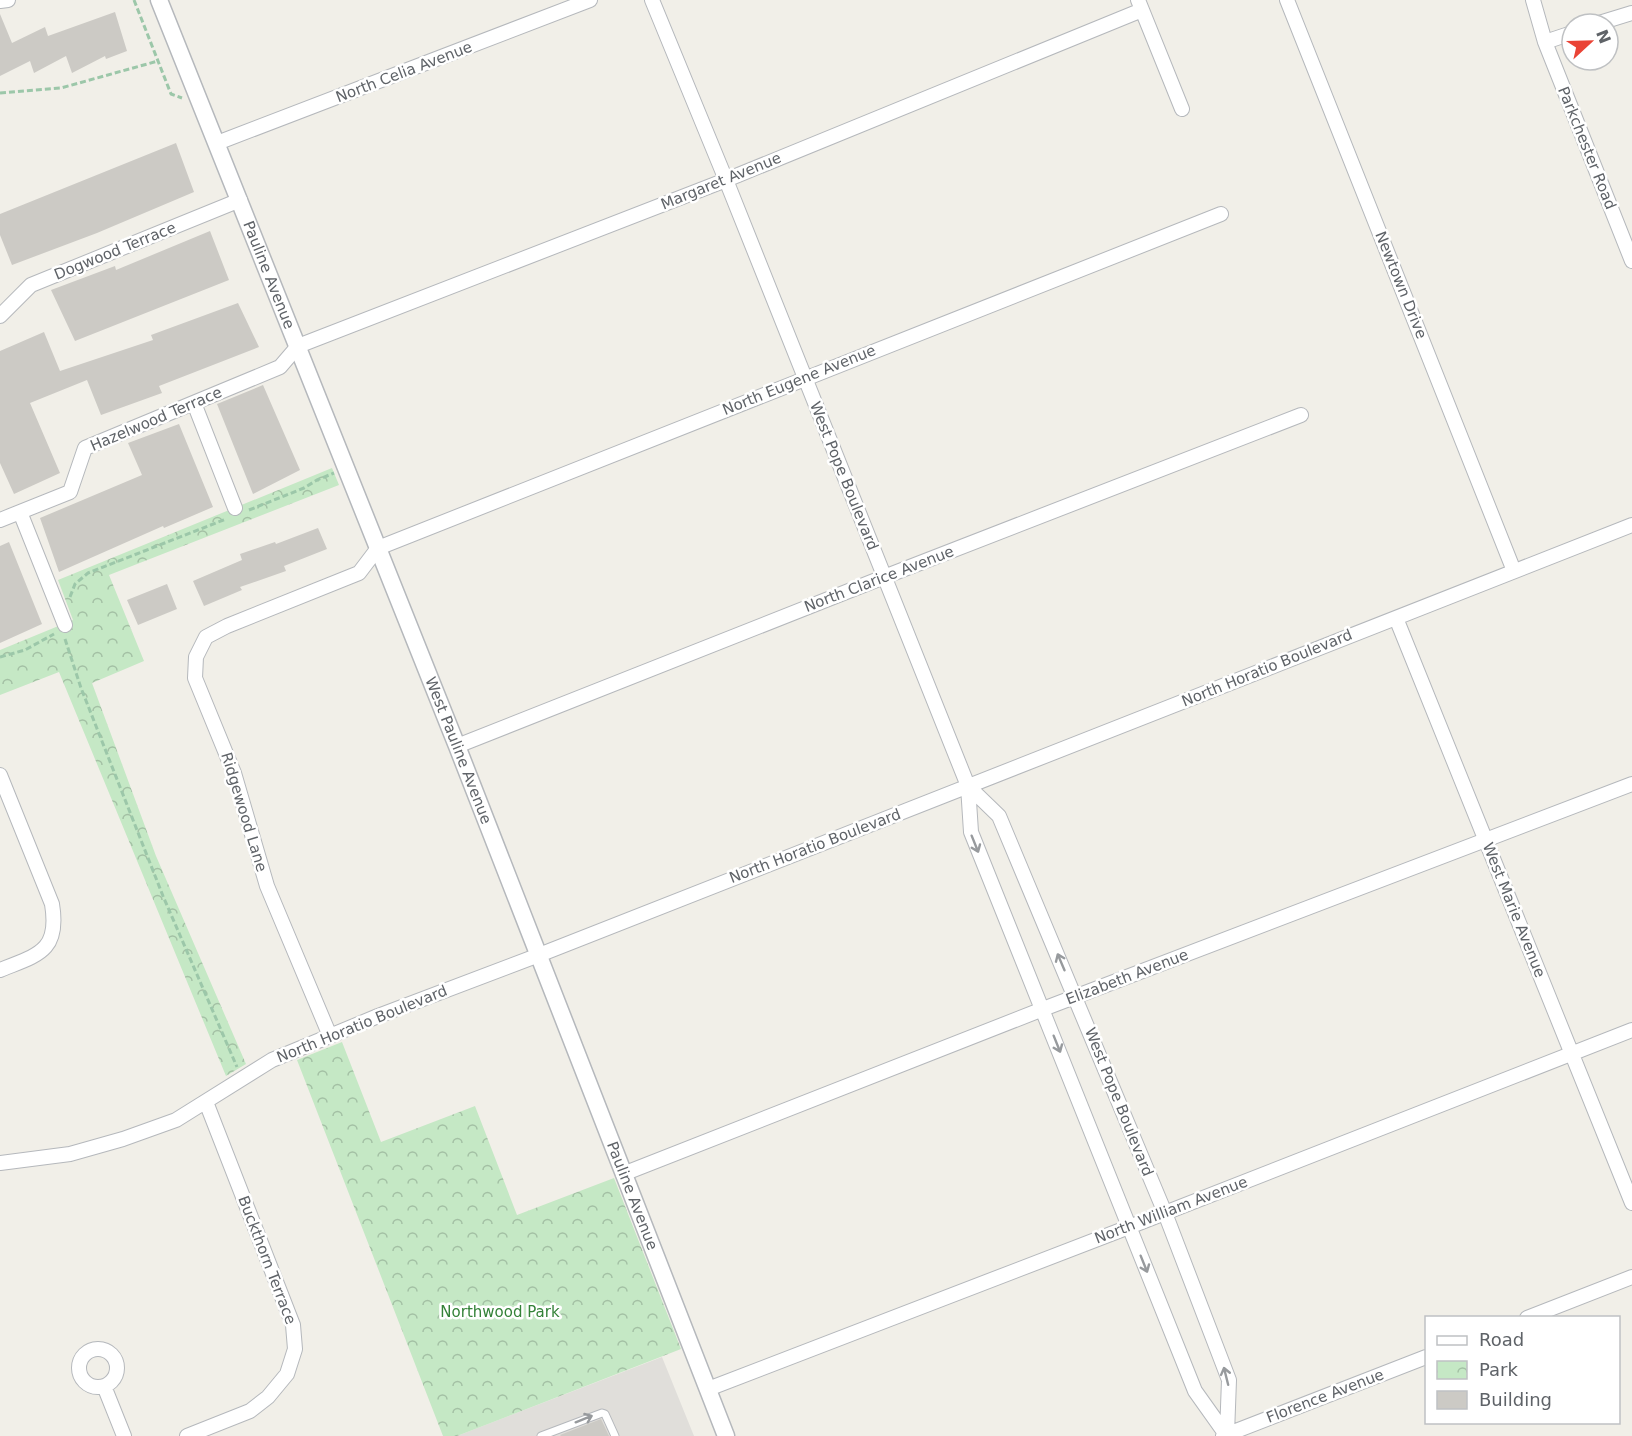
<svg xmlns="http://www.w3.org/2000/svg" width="1632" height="1436" font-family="'DejaVu Sans',sans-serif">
	<defs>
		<pattern id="park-crowns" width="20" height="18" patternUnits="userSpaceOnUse" patternTransform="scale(1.5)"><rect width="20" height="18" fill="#c5e8c5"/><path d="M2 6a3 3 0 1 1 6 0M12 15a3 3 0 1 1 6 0" fill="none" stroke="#a3c0a4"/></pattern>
	</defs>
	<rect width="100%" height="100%" fill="#f1efe8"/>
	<path fill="#e0deda" d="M662 1357 694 1436H457Z"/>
	<path fill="url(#park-crowns)" d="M332 468 339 485 109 575 144 661 92 683 156 856 246 1064 226 1076 59 672 0 695V650L73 620 58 580Z
		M342 1042 381 1142 475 1106 517 1215 614 1178 681 1349 457 1436H443L297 1060Z"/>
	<path fill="#cccac5" d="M115 12 127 51 106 59 105 56 72 73 66 56 34 73 30 61 0 76V14L12 43 45 27 48 36Z
		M176 143 194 192 97 233 12 265 0 235V214Z
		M210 231 229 280 75 341 51 290 115 266 116 270Z
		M238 303 259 347 159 386 162 393 101 415 87 380 30 403 60 473 14 494 0 463V351L44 332 60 371 153 340 151 335Z
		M263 385 300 470 253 494 217 404Z
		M179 424 213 507 164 528 163 526 59 572 40 518 142 475 128 443Z
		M318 528 327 549 284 566 286 571 240 587 242 590 204 606 193 581 242 560 240 554 275 542 276 544Z
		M9 542 42 624 0 643V546Z
		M167 584 177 609 138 625 127 600Z
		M601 1419 609 1436H561L560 1435Z"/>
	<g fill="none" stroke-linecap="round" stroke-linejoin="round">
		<g stroke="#b5b8bc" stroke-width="9">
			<path id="service" d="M541 1436 602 1413 605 1414 615 1436"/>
		</g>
		<g stroke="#b5b8bc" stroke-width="16">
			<path id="minor" d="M652 0 726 180 968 786 971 832 1195 1391 1227 1436
				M1138 0 1182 109
				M1287 0 1514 571
				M1533 0 1545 42 1632 261
				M0 1 8 0
				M1596 24 1632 13
				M1545 42 1572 33
				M217 143 590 0
				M0 316 31 285 240 200
				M194 403 235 508
				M20 512 65 625
				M0 520 70 492 85 448 280 367 298 346 726 180 1142 10
				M1396 618 1632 1203
				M457 746 884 577 1301 415
				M0 775 52 904C60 952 37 955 0 970
				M968 786 999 816 1165 1213 1229 1380 1227 1434
				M330 1036 267 886 234 773 195 678 196 657 206 637 227 626 359 573 378 548 1221 214
				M0 1163 70 1154 123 1139 176 1120 272 1060 378 1016 539 955 1632 525
				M623 1174 1043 1009 1632 784
				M1527 1318 1632 1277
				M79 1368a19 19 0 1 1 38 0a19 19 0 1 1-38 0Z
				M104 1386 124 1436
				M708 1389 1129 1227 1632 1030
				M187 1436 250 1411 268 1397 287 1374 295 1349 293 1325 206 1102
				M1223 1436 1426 1357"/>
		</g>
		<g stroke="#b5b8bc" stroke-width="19">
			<g id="tertiary">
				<path id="s1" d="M159 0 457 746 726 1436"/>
			</g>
		</g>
		<path stroke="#9cc7a9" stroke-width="3" stroke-dasharray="6 3" stroke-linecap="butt" d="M134 0 171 94 182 98
			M0 93 61 88 158 61
			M249 510 304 488 317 480 334 473
			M70 597 75 584 88 573 226 519
			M65 639 81 688 163 896 237 1067
			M0 657 25 650 54 634"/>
		<use href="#service" stroke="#fff" stroke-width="7"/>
		<use href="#minor" stroke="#fff" stroke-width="14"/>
		<use href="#tertiary" stroke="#fff" stroke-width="16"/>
	</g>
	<defs><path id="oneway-shaft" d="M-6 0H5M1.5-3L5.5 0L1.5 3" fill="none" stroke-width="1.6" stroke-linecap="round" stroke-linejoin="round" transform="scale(1.5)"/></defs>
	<g stroke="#979a9d">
		<use href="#oneway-shaft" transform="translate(975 844) rotate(68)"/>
		<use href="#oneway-shaft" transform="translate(1061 962) rotate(-113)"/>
		<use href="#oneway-shaft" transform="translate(1057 1044) rotate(68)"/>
		<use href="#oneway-shaft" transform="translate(1144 1264) rotate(68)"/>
		<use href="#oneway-shaft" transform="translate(1226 1376) rotate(-104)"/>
		<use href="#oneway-shaft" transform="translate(584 1419) rotate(-22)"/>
	</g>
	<g text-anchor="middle" stroke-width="5" stroke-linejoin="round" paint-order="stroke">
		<g font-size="15" fill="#5f6368" stroke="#fff">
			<text transform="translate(404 72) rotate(-21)" y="5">North Celia Avenue</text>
			<text transform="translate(1587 148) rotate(68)" y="5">Parkchester Road</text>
			<text transform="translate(721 181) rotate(-22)" y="5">Margaret Avenue</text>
			<text transform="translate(115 251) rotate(-22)" y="5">Dogwood Terrace</text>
			<text dy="5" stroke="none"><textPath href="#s1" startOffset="296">Pauline Avenue</textPath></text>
			<text transform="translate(1401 285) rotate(68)" y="5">Newtown Drive</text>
			<text transform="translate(799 380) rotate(-22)" y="5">North Eugene Avenue</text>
			<text transform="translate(156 419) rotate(-23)" y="5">Hazelwood Terrace</text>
			<text transform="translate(844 476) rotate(68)" y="5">West Pope Boulevard</text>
			<text transform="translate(879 579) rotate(-21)" y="5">North Clarice Avenue</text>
			<text transform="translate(1267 668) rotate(-22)" y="5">North Horatio Boulevard</text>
			<text dy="5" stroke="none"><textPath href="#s1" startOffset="808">West Pauline Avenue</textPath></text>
			<text transform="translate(244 812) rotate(73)" y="5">Ridgewood Lane</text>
			<text transform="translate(815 846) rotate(-21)" y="5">North Horatio Boulevard</text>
			<text transform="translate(1514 910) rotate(68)" y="5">West Marie Avenue</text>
			<text transform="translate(1127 977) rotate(-21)" y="5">Elizabeth Avenue</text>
			<text transform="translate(362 1024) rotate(-22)" y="5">North Horatio Boulevard</text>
			<text transform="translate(1119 1102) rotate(68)" y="5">West Pope Boulevard</text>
			<text dy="5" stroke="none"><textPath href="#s1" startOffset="1286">Pauline Avenue</textPath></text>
			<text transform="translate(1171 1210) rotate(-21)" y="5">North William Avenue</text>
			<text transform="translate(267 1260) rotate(69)" y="5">Buckthorn Terrace</text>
			<text transform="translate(1325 1396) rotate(-21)" y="5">Florence Avenue</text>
		</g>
		<g font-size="15" fill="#348238" stroke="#fff">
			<text x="500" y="1317">Northwood Park</text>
		</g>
	</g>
	<rect x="1425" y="1316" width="195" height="108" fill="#ffffff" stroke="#bfc1c3" stroke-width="1.5"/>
	<rect x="1437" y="1336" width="30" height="9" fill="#ffffff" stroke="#bfc1c3" stroke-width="1.5"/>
	<text x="1479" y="1346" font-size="18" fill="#5f6368">Road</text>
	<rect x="1437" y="1361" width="30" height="18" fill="url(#park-crowns)" stroke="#bfc1c3" stroke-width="1.5"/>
	<text x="1479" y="1376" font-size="18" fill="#5f6368">Park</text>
	<rect x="1437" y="1391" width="30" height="18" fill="#cccac5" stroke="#bfc1c3" stroke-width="1.5"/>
	<text x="1479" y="1406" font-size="18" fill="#5f6368">Building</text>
	<g transform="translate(1590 42) rotate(68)"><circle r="28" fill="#ffffff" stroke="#bfc1c3" stroke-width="1.5"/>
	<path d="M0-4.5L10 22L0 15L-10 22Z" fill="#ea4335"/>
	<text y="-9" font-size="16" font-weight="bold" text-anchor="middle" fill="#5f6368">N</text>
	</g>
</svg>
